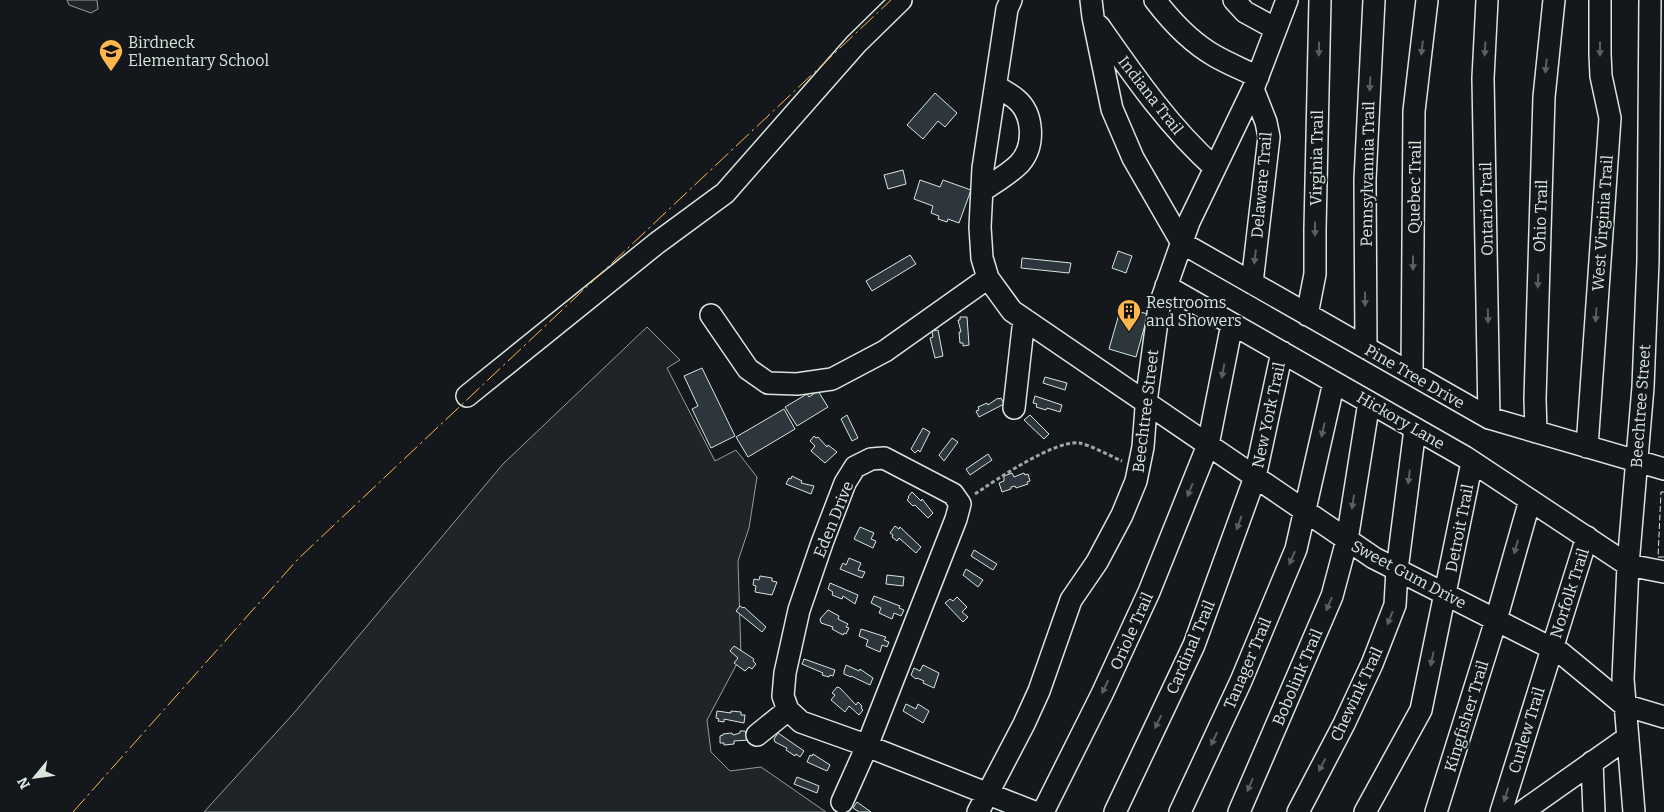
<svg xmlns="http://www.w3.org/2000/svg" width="1664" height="812" font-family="Bitter,serif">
	<rect width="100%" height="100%" fill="#14181c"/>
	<path fill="#202428" stroke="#939e99" d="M67 0H97L98 9 91 13 69 5Z
		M647 327 680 360 667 368 715 461 736 450 757 477 749 528 738 561 741 656 707 720 711 752 730 771 761 767 826 812H204L294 713 503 464Z"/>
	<path fill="#2c363c" stroke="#d8e6dc" d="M935 93 957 113 945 127 938 121 923 139 907 125Z
		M903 170 906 184 888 189 884 175Z
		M920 180 940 187 943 180 971 190 959 223 948 219 947 222 938 219 939 216 931 213 933 206 914 199Z
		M1118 251 1132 256 1126 273 1112 268Z
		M910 255 916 264 872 291 866 281Z
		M1022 258 1071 263 1069 273 1021 268Z
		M1121 307 1148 314 1136 357 1109 349Z
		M960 317H967L969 345 963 346V343H960L959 332H961L958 320H960Z
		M938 330 943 356 935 358 930 338 933 337 932 331Z
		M702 368 735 436 711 448 692 409 698 406 684 376Z
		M1045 377 1067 383 1065 390 1043 383Z
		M818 391 828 407 797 426 785 407 807 394 809 397Z
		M1035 396 1062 405 1060 412 1047 408 1046 410 1036 407 1037 404 1033 403Z
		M998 398V399L1001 398 1004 404 979 417 976 411 979 410 978 407 987 403 988 405Z
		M784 409 795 429 748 457 736 437Z
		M847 415 858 438 852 441 841 419Z
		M1030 415 1049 434 1044 439 1024 420Z
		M923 428 930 432 920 452 918 450 915 453 911 449Z
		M814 436 816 438 818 437 827 447 828 445 837 452 825 463 811 451 815 446 810 441Z
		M952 438 958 442 944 461 939 455Z
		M988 454 992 460 970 475 966 469Z
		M1012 473 1014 477 1024 473 1025 475 1028 474 1030 481 1027 482 1028 484 1016 488 1015 486 1011 487V489L1002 492 999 483 1004 481V476Z
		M792 476 802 481 801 483 814 486 811 494 786 484 789 478 791 479Z
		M912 492 921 501 922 499 933 513 928 518 915 505 913 506 907 500 909 498 908 497Z
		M895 526 899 529 900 527 921 547 916 553 899 538 897 541 892 537 893 535 890 533Z
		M860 527 874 533 871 539 876 541 873 548 854 539Z
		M974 550 997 564 993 570 971 556Z
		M849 558 861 563 858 570 865 572 862 578 840 569 843 563 846 565Z
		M966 569 983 580 978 587 963 575Z
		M887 575 904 577 903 586 886 584Z
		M760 576 772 578V581L777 582 772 595 755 592 756 586 753 585 754 579 759 580Z
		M830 583 858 595 855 604 843 596 842 599 832 595 833 592 828 589Z
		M874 596 900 606 899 608 904 610 901 616 894 613 892 619 879 613 881 608 871 603Z
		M957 597 967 607 962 612 968 617 963 622 945 603 950 599 953 601Z
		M740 606 743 608 744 607 766 627 762 632 736 611Z
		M828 610 839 616 838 619 848 624 846 627 849 628 846 634 844 633 843 635 832 629 833 627 821 623 820 619Z
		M861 629 886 637 884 640 889 642 887 647 882 645 880 652 866 646 868 640 859 636Z
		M734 646 754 659 753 661 756 664 752 669 749 667 745 671 734 663 738 658 730 651Z
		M804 659 835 670 833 676 830 675 829 677 822 675 823 673 802 664Z
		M846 665 859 671 860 669 873 678 870 685 851 676V677L844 674V671Z
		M923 665 939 673 934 688 923 683 924 681 917 678 916 679 911 675 914 668 920 671Z
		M837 687 840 688 856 705 858 702 862 706 861 708 863 710 859 715 849 706 845 712 831 700 835 695 832 693Z
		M906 704 916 709 918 704 929 711 923 723 903 711Z
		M717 711 731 713V711L741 712V715H745L744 723 724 719V722L718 721 719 719 716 718Z
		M740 731H745L746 733 749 734V740L734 741V744L724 745V743H720V736L723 735V734L732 733 733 735 740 733Z
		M778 733 804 751 800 757 796 754 795 756 786 750 787 748 775 742 774 739Z
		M813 754 830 765 827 771 807 762 810 755 812 756Z
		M797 777 819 786 817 793 794 784Z
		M857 802 871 812H859L853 808Z"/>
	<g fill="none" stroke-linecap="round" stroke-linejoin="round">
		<g stroke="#d8e6dc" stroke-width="24">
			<path id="minor" d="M1011 0 1007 9 983 168 980 227 982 258 988 278 1012 311 1374 558 1561 653 1624 705 1664 717
				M1091 0 1093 17 1112 109 1133 158 1182 243 1489 418 1664 469
				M1155 0C1171 21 1192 43 1215 56 1229 64 1244 70 1258 77
				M1234 0 1245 12 1276 29
				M1487 0 1483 78 1489 418
				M1099 26C1134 76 1169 127 1215 168
				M982 191C992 184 1012 172 1020 163 1035 146 1034 114 1016 99 1010 94 1002 90 996 86
				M1252 283 1269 137 1266 122 1253 89
				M1166 286 1465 457 1628 565 1664 572
				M711 315 748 369 768 383 797 384 832 379 885 351 988 278
				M1307 315 1315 274V229L1320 0
				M1366 348 1365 180 1374 0
				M1412 374 1414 111 1427 0
				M467 396 657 243 725 193 856 44 901 0
				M1014 408 1024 319
				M1536 432 1535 399 1544 97 1554 0
				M1587 447 1610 118 1601 76 1600 54V0
				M757 735 788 710
				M1592 762 1594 812
				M842 802 867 746 956 519 960 504 953 494 884 458 871 459 855 467 845 483 822 543 799 610 785 673 783 696 788 710 801 722 860 743 867 746 1034 812
				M978 812 1024 724 1039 691 1071 600 1097 562 1122 515 1136 481 1143 447 1147 395 1159 307 1189 222 1253 89 1287 0
				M1043 812 1102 694 1149 592 1208 445 1232 324
				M1115 812 1194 645 1255 477 1282 352
				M1180 812 1241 681 1296 549 1334 382
				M1239 812 1332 596 1347 540 1369 402
				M1298 812 1344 724 1372 664 1395 605 1397 570 1415 429
				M1365 812 1421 710 1472 462
				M1436 812 1496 620 1530 500
				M1501 812 1587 537
				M1522 812 1627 738
				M1634 812 1623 679 1628 565 1643 387 1648 261 1650 0"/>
		</g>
		<path stroke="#9da8a2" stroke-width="3" stroke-dasharray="4 2.5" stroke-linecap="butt" d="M975 494C996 480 1054 440 1079 443 1091 445 1110 456 1122 461"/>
		<use href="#minor" stroke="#14181c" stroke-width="21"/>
		<path stroke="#d8e6dc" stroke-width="1" stroke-dasharray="6 2.5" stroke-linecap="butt" d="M1664 492H1661L1658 557H1664"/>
		<path stroke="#ffb74d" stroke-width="1" stroke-dasharray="18 4 2.5 4" stroke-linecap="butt" d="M73 812 298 559 891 0"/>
	</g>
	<defs><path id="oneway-solid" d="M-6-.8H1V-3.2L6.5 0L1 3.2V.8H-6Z" transform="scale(1.25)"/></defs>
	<g fill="#59605f">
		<use href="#oneway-solid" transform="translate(1422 48) rotate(97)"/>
		<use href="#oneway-solid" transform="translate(1319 49) rotate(91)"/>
		<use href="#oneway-solid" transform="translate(1485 49) rotate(93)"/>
		<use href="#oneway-solid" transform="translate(1600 49) rotate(90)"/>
		<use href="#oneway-solid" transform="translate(1546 66) rotate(96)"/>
		<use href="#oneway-solid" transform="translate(1370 84) rotate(93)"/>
		<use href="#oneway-solid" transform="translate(1315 229) rotate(90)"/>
		<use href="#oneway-solid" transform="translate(1255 257) rotate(97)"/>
		<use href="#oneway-solid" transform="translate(1413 263) rotate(90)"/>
		<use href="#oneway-solid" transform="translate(1538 281) rotate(92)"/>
		<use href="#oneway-solid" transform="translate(1365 299) rotate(90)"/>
		<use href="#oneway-solid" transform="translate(1596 315) rotate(94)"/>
		<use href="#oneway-solid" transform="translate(1488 316) rotate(89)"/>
		<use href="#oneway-solid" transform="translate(1223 371) rotate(101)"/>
		<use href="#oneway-solid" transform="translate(1323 430) rotate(103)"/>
		<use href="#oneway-solid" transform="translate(1409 477) rotate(97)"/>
		<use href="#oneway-solid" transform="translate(1190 490) rotate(112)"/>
		<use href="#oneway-solid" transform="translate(1353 502) rotate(99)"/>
		<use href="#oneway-solid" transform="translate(1239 523) rotate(110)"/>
		<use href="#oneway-solid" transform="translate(1516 547) rotate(106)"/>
		<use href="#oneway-solid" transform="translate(1292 558) rotate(113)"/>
		<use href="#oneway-solid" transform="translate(1329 604) rotate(113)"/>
		<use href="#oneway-solid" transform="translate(1390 618) rotate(112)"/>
		<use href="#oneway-solid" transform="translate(1432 659) rotate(102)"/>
		<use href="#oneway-solid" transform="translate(1105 687) rotate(115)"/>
		<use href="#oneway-solid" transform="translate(1158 722) rotate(116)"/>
		<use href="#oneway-solid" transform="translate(1214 739) rotate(115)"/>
		<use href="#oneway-solid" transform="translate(1322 765) rotate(118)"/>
		<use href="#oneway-solid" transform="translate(1250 785) rotate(113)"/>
		<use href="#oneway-solid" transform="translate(1506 795) rotate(107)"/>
	</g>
	<defs>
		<g id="school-pin" transform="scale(1.25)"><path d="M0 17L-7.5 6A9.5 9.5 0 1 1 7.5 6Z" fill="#ffb74d" stroke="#14181c"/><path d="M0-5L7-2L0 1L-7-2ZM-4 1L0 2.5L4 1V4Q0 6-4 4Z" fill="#111"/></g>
		<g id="building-pin" transform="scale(1.25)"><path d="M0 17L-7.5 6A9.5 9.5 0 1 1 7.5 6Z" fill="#ffb74d" stroke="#14181c"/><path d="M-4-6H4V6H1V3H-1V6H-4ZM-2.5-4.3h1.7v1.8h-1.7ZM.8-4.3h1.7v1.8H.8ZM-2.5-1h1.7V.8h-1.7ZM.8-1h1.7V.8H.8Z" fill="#111"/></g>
	</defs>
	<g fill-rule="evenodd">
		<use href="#school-pin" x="111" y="51"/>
		<use href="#building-pin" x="1129" y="311"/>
	</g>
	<g text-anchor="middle" stroke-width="4" stroke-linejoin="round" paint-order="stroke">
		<g font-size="16" fill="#d8e6dc" stroke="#14181c" text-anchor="start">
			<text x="128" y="48">Birdneck<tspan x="128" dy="18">Elementary School</tspan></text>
			<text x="1146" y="308">Restrooms<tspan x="1146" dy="18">and Showers</tspan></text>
		</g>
		<g font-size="16" fill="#d8e6dc" stroke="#14181c">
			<text transform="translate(1151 95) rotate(52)" y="6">Indiana Trail</text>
			<text transform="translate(1316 158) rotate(-89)" y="6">Virginia Trail</text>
			<text transform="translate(1367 174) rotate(-89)" y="6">Pennsylvannia Trail</text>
			<text transform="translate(1261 185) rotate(-85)" y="6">Delaware Trail</text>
			<text transform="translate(1414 187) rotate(-89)" y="6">Quebec Trail</text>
			<text transform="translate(1486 209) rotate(-91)" y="6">Ontario Trail</text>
			<text transform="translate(1540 216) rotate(-88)" y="6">Ohio Trail</text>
			<text transform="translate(1602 223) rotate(-86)" y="6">West Virginia Trail</text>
			<text transform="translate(1415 376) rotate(30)" y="6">Pine Tree Drive</text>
			<text transform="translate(1640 406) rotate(-86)" y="6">Beechtree Street</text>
			<text transform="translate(1145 411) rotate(-83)" y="6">Beechtree Street</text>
			<text transform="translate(1268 415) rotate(-78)" y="6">New York Trail</text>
			<text transform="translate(1401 420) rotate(30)" y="6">Hickory Lane</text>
			<text transform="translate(833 519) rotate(-68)" y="6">Eden Drive</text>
			<text transform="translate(1459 528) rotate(-79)" y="6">Detroit Trail</text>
			<text transform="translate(1409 574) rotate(28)" y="6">Sweet Gum Drive</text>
			<text transform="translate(1569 593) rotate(-72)" y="6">Norfolk Trail</text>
			<text transform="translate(1131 631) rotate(-66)" y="6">Oriole Trail</text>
			<text transform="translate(1190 647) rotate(-67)" y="6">Cardinal Trail</text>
			<text transform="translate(1247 663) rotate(-67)" y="6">Tanager Trail</text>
			<text transform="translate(1297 677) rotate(-67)" y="6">Bobolink Trail</text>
			<text transform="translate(1356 694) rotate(-65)" y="6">Chewink Trail</text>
			<text transform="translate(1466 716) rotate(-73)" y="6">Kingfisher Trail</text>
			<text transform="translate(1526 730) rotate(-73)" y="6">Curlew Trail</text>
		</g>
	</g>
	<g transform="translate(35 777) rotate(241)" stroke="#14181c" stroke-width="4" paint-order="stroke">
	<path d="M0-4L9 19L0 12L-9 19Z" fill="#d8e6dc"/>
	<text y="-8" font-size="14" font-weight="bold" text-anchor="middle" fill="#d8e6dc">N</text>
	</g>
</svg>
